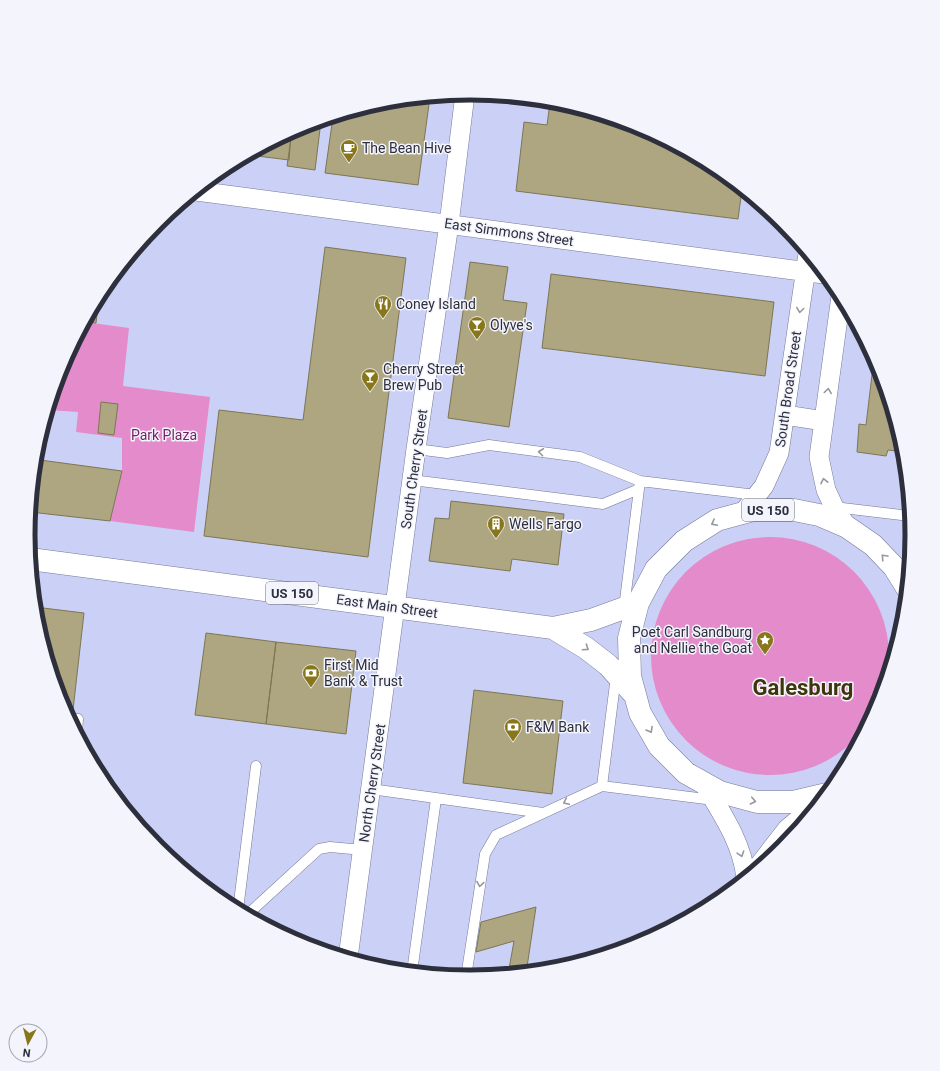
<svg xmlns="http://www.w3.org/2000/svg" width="940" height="1071" font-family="Roboto,sans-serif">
	<rect width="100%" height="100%" fill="#cbd1f6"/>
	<path fill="#e48ccb" d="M85 322 129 328 123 386 210 397 194 532 110 521 122 471V438L76 432 78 412 48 410 62 366Z
		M651 656a119 119 0 1 1 238 0a119 119 0 1 1-238 0Z"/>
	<path fill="#ada681" stroke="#7d7653" d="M430 97 418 185 325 173 333 117 384 102Z
		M550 103 565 105 639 127 716 168 753 199 741 197 738 219 516 191 524 122 547 125Z
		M321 121 315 170 287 166 292 132 301 127Z
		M291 132 289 160 249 155Z
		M325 247 406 258 368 557 204 536 219 410 303 420Z
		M470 262 508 267 503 300 527 303 509 427 448 418Z
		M551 274 774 302 765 376 542 348Z
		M99 297 96 323 85 322Z
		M874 358 878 367 904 449V452L888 450 886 456 857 452 859 424 866 425Z
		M101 402 118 404 114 435 98 433Z
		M45 421 40 460 122 471 110 521 30 512 37 449Z
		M451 501 564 514 558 565 512 559 510 571 429 561 435 518 449 519Z
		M35 607 84 613 73 710 64 709 62 704 36 622Z
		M206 633 276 642 266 724 195 715Z
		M276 642 356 651 346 734 266 724Z
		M474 690 563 701 552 794 463 783Z
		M536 907 527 967 509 969 514 941 476 952 481 922Z"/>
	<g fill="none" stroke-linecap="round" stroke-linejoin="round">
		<g stroke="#74799a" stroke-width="11">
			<path id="service" d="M416 449 447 453 489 445 580 457 640 481
				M412 480 603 504 639 489
				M834 507 910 516
				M624 608 640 481 756 495
				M616 676 602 786 714 800
				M69 718 78 719 77 733
				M371 789 543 813
				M238 910 256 766
				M247 915 319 849 330 847 363 850
				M412 972 436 799
				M466 977 485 854 496 835 602 786"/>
		</g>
		<g stroke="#74799a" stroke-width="20">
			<path id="minor" d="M196 191 824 274
				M841 296 819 457 826 490 834 507 847 527
				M785 415 824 421
				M742 514 764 486 779 453 808 254
				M703 782C721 812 742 842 746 878
				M753 873 787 829 824 798
				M348 958 416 449 449 224 465 94"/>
		</g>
		<g stroke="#74799a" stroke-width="23">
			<path id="primary" d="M30 559 553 628 591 620 638 603
				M553 628 586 648 608 665 633 693
				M827 794 793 802H757L720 792 686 773 659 746 640 713 630 676 629 638 638 603 656 569 684 541 717 520 754 510H794L819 515 847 527 873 545 894 567 907 588"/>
		</g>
		<use href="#service" stroke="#fff" stroke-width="10"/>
		<use href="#minor" stroke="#fff" stroke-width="19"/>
		<use href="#primary" stroke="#fff" stroke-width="22"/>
	</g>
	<defs><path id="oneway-chevron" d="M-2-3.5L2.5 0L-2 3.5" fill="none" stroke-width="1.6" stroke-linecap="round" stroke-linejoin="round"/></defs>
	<g stroke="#96979e">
		<use href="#oneway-chevron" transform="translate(800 310) rotate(98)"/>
		<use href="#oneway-chevron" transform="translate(828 391) rotate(-82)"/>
		<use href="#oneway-chevron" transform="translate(541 452) rotate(-173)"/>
		<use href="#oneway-chevron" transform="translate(824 481) rotate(-102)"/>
		<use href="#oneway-chevron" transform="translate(714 523) rotate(153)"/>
		<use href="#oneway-chevron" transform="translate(884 557) rotate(-133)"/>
		<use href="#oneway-chevron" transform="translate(586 648) rotate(34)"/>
		<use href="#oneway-chevron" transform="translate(650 730) rotate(60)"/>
		<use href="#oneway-chevron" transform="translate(753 801) rotate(12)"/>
		<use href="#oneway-chevron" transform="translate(566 802) rotate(155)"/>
		<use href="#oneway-chevron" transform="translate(741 854) rotate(72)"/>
		<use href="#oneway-chevron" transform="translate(480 884) rotate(99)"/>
	</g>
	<defs>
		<g id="cafe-pin" transform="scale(0.9)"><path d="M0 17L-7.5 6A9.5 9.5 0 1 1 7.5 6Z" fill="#87761a" stroke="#f3f4fc"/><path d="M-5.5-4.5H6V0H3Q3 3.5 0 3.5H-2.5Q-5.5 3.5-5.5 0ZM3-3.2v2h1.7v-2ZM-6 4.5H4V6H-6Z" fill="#fff"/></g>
		<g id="restaurant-pin" transform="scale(0.9)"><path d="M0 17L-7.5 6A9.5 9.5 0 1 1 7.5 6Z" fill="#87761a" stroke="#f3f4fc"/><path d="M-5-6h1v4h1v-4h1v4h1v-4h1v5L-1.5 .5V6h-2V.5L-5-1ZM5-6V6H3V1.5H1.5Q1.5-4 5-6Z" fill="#fff"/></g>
		<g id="bar-pin" transform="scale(0.9)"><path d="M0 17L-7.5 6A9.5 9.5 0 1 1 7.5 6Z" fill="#87761a" stroke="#f3f4fc"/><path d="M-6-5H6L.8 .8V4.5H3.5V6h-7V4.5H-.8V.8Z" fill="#fff"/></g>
		<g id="building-pin" transform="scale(0.9)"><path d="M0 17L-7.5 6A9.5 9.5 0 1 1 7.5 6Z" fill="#87761a" stroke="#f3f4fc"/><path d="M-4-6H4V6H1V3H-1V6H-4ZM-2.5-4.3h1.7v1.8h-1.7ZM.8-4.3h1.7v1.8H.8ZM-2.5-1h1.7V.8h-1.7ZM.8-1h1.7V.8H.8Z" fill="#fff"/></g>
		<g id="sight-pin" transform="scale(0.9)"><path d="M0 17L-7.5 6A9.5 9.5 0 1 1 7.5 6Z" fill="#87761a" stroke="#f3f4fc"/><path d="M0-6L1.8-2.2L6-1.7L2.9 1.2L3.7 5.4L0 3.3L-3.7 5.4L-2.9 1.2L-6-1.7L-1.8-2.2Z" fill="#fff"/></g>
		<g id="bank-pin" transform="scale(0.9)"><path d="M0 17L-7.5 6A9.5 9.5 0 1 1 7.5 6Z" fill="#87761a" stroke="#f3f4fc"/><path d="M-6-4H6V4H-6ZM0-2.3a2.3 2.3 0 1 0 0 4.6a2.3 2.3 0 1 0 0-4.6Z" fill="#fff"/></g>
	</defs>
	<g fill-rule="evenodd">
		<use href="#cafe-pin" x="349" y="148"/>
		<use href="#restaurant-pin" x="383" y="304"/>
		<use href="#bar-pin" x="477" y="325"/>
		<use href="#bar-pin" x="370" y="377"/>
		<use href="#building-pin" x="496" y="524"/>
		<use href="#sight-pin" x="765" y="640"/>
		<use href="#bank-pin" x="311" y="673"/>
		<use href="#bank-pin" x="513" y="727"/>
	</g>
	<g text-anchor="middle" stroke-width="3" stroke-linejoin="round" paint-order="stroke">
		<g fill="#f3f4fc" stroke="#686a76" stroke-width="1">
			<rect x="742" y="499" width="52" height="22" rx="3"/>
			<rect x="266" y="582" width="52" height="22" rx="3"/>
		</g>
		<g font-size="13" font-weight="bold" fill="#2d2f3d">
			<text x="768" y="515">US 150</text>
			<text x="292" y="598">US 150</text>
		</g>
		<g font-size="14" fill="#2d2f3d" stroke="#f3f4fc" text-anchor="start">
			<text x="362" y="153">The Bean Hive</text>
			<text x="396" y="309">Coney Island</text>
			<text x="490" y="330">Olyve's</text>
			<text x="383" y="374">Cherry Street<tspan x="383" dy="16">Brew Pub</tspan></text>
			<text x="509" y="529">Wells Fargo</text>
			<text x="752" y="637" text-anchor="end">Poet Carl Sandburg<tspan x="752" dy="16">and Nellie the Goat</tspan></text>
			<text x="324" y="670">First Mid<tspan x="324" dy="16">Bank &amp; Trust</tspan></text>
			<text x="526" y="732">F&amp;M Bank</text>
		</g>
		<g font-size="14" fill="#2d2f3d" stroke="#f3f4fc">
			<text transform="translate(509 232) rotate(8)" y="5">East Simmons Street</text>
			<text transform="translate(788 389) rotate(-82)" y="5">South Broad Street</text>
			<text transform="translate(414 469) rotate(-82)" y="5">South Cherry Street</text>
			<text transform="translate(387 606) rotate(8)" y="5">East Main Street</text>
			<text transform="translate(372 783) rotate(-82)" y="5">North Cherry Street</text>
		</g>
		<g font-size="14" fill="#761e63" stroke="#f3f4fc">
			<text x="164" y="440">Park Plaza</text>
		</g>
		<g font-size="22" font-weight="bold" fill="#3e350b" stroke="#f3f4fc">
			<text x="803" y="695">Galesburg</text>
		</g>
	</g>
	<path d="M0 0H940V1071H0ZM35 535a435 435 0 1 1 870 0a435 435 0 1 1-870 0Z" fill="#f3f4fc" fill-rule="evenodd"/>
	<path fill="none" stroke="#2d2f3d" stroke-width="5" d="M35 535a435 435 0 1 1 870 0a435 435 0 1 1-870 0Z"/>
	<g transform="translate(28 1043) rotate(187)"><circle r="19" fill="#f3f4fc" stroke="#a4a5b0"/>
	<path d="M0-3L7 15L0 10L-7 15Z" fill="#87761a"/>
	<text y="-6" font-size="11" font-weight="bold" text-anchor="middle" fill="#2d2f3d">N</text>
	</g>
</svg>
